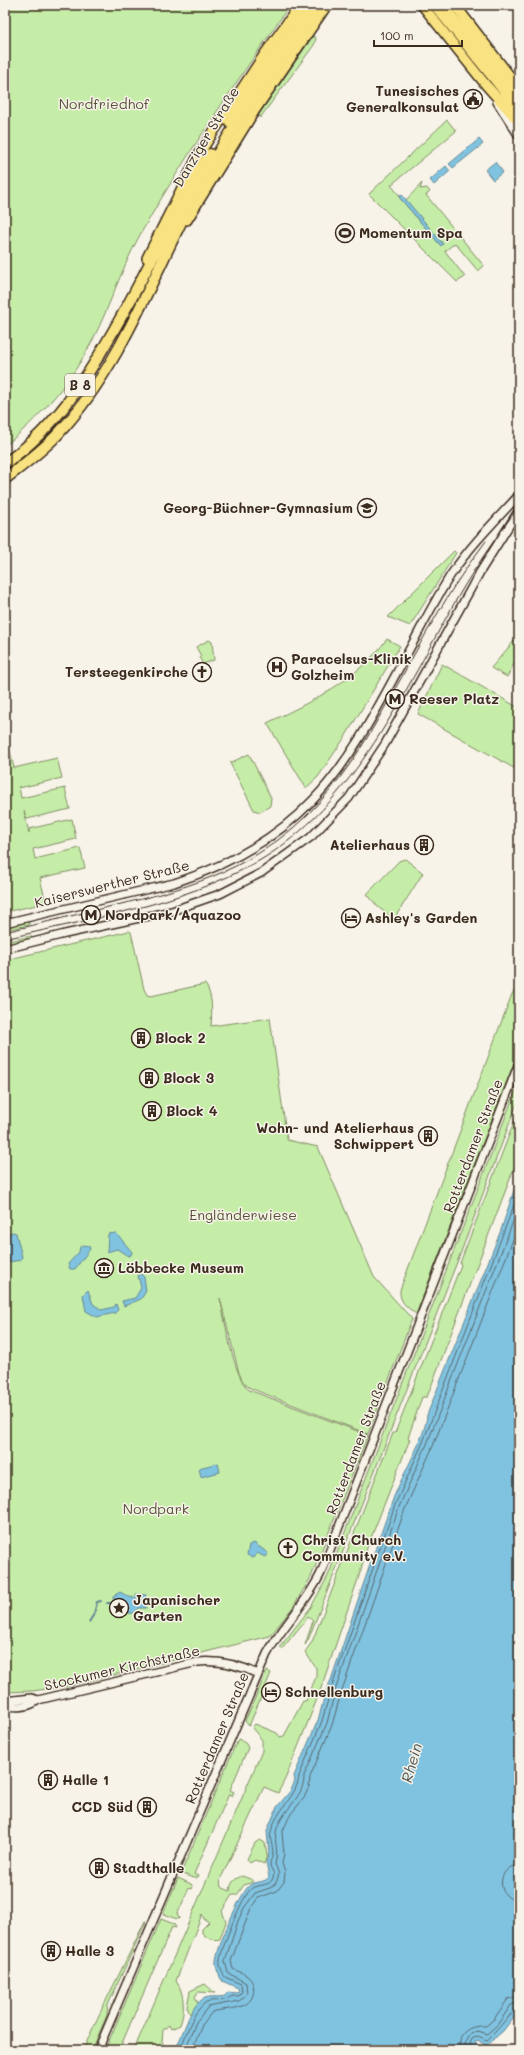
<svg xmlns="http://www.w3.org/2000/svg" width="524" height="2055" font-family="Mali,sans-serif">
	<rect width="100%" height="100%" fill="#f7f3e8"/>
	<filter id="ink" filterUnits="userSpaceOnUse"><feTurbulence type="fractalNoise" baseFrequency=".025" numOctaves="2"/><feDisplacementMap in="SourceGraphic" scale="8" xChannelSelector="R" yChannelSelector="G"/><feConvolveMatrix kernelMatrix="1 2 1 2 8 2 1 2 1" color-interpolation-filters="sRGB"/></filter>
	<g filter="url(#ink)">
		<path fill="#c5eda8" stroke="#808c63" d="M5 5H290C238 80 186 154 141 233 119 272 107 317 84 356 63 391 36 420 5 446Z
			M427 5H430L519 116 506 103Z
			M313 36 316 38 314 45 260 118 259 114Z
			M447 120 456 131 391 185 399 195H402L399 197 441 246 443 244 406 200 422 183 420 189 427 188 430 192 426 195 484 266 478 271 455 243 445 251 465 277 457 282 369 194Z
			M454 551 456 553 410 626 388 617Z
			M519 635V654L507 677 491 668Z
			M387 639 400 646 345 737 318 777 306 788 267 723C311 702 357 680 387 639Z
			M209 640 212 642 214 660 203 664 199 657 201 656 196 647Z
			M442 664 519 708V771L418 714Z
			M5 730 14 768 57 758 62 778 19 788V786L21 798 65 788 70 809 27 819 24 811 29 833V829L72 819 76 839 33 849 35 859 80 848 85 868 40 878 46 903 5 912Z
			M249 754 271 798 270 806 260 812 254 810 230 763Z
			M405 859 423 873 394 919 378 907 367 894 399 861Z
			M29 922V925L5 930V927Z
			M129 931 131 932 144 989 147 995 151 996 205 984C213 994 212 1013 211 1026L270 1018 287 1140 318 1147 374 1277 412 1319 368 1434 250 1388 243 1382 239 1373 220 1298C225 1320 233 1376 249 1390L368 1435 311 1577 293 1607 270 1636 69 1686 32 1691 5 1692V960Z
			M31 936 32 939 5 945V942Z
			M519 985V1050L416 1314C407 1307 399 1302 400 1290L512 994Z
			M519 1082V1098L461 1252 308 1640 305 1645 313 1621 308 1617 282 1649 280 1647 311 1607 328 1576Z
			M519 1109V1155L427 1397H422L408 1438 410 1439 367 1548 359 1576 319 1694 286 1777 278 1793 264 1787 220 1880 221 1887 230 1891C231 1882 234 1879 242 1876L253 1880V1882L244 1885 237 1895H232L222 1911 226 1922 220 1939C212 1941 207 1938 202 1933V1929L209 1922 204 1919 202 1914 176 1981C185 1993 185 2012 180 2025L171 2029 169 2025 163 2030 162 2042 164 2045 162 2050H134L262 1751V1740L252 1728 255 1724 277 1733 280 1737 284 1736 303 1701H306L316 1677V1668L305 1652 312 1642 393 1433H395L461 1265 460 1263Z
			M267 1671 271 1673 249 1726 245 1721Z
			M240 1739 246 1744 248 1748 230 1790 234 1792 232 1796 229 1794 194 1874 198 1876 197 1878H193L181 1873 237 1741Z
			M260 1840 265 1843 267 1855 264 1864 255 1860 250 1863 247 1859 255 1843Z
			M178 1878 191 1884 193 1887 192 1889 189 1888 177 1915 180 1918 177 1919 163 1914Z
			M161 1919 174 1924 176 1928 172 1927 119 2050H105Z
			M145 1921H146L108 2005 107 2015 92 2050H83C102 2006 125 1964 145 1921Z
			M205 1984 215 1993 198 1992 195 1997 198 2003 190 2014 187 2007 190 1991Z"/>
		<path fill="#80c3e1" stroke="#648693" d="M479 139 483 144 453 168 449 164Z
			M495 162 503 172 493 180 485 170Z
			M446 166 450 171 434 185 430 180Z
			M402 195 443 244 441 246 399 197Z
			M519 1175V1880L516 1883 519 1888V1998L516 2014 503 2031 486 2046 478 2040 475 2042 480 2050H175C183 2036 189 2007 203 1999 210 1995 218 1998 225 1996L228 1992 236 1993 239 1991 238 1988 222 1981C219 1975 215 1967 216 1961 216 1950 241 1891 250 1885 256 1881 265 1883 269 1877L266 1862 269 1853 267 1831 277 1807 291 1790 295 1781 294 1776 318 1720 327 1688 331 1680C351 1621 370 1563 391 1505 399 1479 425 1440 427 1415L501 1230Z
			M13 1232 16 1233 22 1257 20 1260 5 1263V1234Z
			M116 1233 132 1252 131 1255 128 1256 117 1249 107 1252 108 1234Z
			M84 1245 89 1246 90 1249 75 1269H70L68 1264 79 1252 80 1247Z
			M141 1274 144 1277 146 1291 141 1299 124 1306 122 1301 135 1298 141 1288 138 1275Z
			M88 1290 93 1304 102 1310 114 1307 116 1304 118 1310 115 1313 97 1317 86 1311 83 1295Z
			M218 1463 220 1472 201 1477 199 1468Z
			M254 1543 268 1553 265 1557 257 1553 253 1558 247 1555 249 1545Z
			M120 1592 129 1597 136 1598V1594L146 1595V1608H138C128 1619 128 1611 122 1604L114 1606 113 1596Z"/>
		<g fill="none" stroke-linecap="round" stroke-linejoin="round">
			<path stroke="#57676c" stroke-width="1" d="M519 1865C495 1866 496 1900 519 1901
				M180 2050C187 2034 191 2014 205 2003 210 1999 218 2002 224 2000 231 1999 226 1996 238 1996L242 1992 241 1984 225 1977C222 1973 219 1966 220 1960 221 1949 243 1894 252 1888 258 1884 270 1887 273 1878 276 1872 270 1870 270 1864 270 1860 273 1857 273 1853 273 1846 269 1838 271 1832 276 1810 298 1795 299 1776L322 1721 331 1689 395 1505 423 1442 519 1192
				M185 2050 196 2022 208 2007 239 2001 247 1994 246 1983 228 1973 225 1961 238 1921 244 1908 255 1893 270 1888 276 1883 279 1874 275 1864C279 1850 274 1843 276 1832 280 1811 305 1798 304 1776L327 1723 335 1691 399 1507 427 1444 519 1206
				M192 2050 202 2025 212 2012C222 2009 232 2010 242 2006 255 2002 258 1984 247 1976 243 1972 238 1972 233 1969L231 1961 251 1908 258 1898 277 1891 284 1882 285 1873 282 1863 284 1854 282 1833 290 1815 304 1798 309 1787 310 1777 332 1725 341 1693 405 1509 433 1446 519 1224
				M461 2050C455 2032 471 2025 486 2026L494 2019 508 1999 519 1996
				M468 2050 465 2043 469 2035 477 2031 487 2034 498 2024 511 2005 519 2002
				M474 2050 470 2044 472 2039 478 2036 487 2040C494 2035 515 2007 519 2007"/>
			<path stroke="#648693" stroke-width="2" d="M107 1603H113
				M89 1622 94 1614 97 1602 101 1601"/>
			<g stroke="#3b2a1e" stroke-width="10">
				<path id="minor" d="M497 102 519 136
					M5 923 174 883C226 866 275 840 313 800 354 757 381 701 409 650 423 624 436 598 452 573 471 545 496 520 519 495
					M5 949 65 934 172 911 191 904 220 894 261 873 311 837 349 798 385 744 480 572 519 510
					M5 1701 32 1698 38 1700
					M5 1704C13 1709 31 1707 38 1700L198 1662C219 1660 239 1665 258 1674
					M98 2050 267 1654C283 1625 306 1604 321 1573L519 1063"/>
			</g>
			<g stroke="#3b2a1e" stroke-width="12">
				<path id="major" d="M422 5 486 85 519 122
					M434 5 519 110
					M443 5 519 99
					M455 5 519 88
					M187 220 255 110 327 5
					M147 258 199 154 264 55 300 5"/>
			</g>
			<g stroke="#3b2a1e" stroke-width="13">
				<path id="highway" d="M230 122 272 57 311 5
					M5 463C63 424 97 361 130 301 156 252 181 202 210 154
					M5 479C23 465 42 451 58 434 123 364 154 271 198 189 232 124 276 64 319 5"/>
			</g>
			<use href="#minor" stroke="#f7f3e8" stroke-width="7"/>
			<use href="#major" stroke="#f8e281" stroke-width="9"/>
			<use href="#highway" stroke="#f8e281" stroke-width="10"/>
			<path stroke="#3b2a1e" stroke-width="1" d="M5 932C34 925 63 918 91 911 156 896 224 881 278 840 316 812 346 773 370 733 408 669 440 600 486 541
				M5 939C89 919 181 905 257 862 355 806 405 688 459 595 477 564 498 535 519 506"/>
		</g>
	</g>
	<defs>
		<g id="civic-ring" transform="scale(1)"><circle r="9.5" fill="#f7f3e8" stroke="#3b2a1e" stroke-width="1.5"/><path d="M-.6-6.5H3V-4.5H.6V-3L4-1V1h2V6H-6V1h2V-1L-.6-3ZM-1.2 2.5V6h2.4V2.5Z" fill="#3b2a1e"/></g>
		<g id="stadium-ring" transform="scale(1)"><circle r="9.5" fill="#f7f3e8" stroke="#3b2a1e" stroke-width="1.5"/><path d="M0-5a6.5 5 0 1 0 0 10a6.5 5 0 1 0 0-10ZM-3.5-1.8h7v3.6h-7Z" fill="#3b2a1e"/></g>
		<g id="school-ring" transform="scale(1)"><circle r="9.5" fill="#f7f3e8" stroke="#3b2a1e" stroke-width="1.5"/><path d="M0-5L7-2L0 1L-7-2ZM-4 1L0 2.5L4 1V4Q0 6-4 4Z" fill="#3b2a1e"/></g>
		<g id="hospital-ring" transform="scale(1)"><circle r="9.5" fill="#f7f3e8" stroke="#3b2a1e" stroke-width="1.5"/><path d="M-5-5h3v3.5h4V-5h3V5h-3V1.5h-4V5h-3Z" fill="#3b2a1e"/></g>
		<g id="church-ring" transform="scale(1)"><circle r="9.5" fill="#f7f3e8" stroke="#3b2a1e" stroke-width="1.5"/><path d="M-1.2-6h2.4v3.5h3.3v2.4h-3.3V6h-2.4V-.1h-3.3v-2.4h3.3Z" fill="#3b2a1e"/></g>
		<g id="metro-ring" transform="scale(1)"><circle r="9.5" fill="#f7f3e8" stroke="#3b2a1e" stroke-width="1.5"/><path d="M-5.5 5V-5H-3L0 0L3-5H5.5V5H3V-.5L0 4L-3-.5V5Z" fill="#3b2a1e"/></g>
		<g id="building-ring" transform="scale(1)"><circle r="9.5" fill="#f7f3e8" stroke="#3b2a1e" stroke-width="1.5"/><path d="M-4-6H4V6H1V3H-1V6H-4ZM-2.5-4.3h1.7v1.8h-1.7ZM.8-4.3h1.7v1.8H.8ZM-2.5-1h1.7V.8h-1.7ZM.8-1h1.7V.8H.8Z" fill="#3b2a1e"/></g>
		<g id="hotel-ring" transform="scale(1)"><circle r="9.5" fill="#f7f3e8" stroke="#3b2a1e" stroke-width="1.5"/><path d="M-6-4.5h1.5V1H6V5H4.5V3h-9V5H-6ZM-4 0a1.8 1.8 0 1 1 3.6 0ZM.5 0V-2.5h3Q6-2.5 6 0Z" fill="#3b2a1e"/></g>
		<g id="museum-ring" transform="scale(1)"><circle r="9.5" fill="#f7f3e8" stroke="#3b2a1e" stroke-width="1.5"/><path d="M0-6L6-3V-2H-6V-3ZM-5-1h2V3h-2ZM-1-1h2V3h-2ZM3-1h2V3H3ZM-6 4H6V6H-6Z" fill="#3b2a1e"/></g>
		<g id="sight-ring" transform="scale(1)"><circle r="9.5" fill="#f7f3e8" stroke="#3b2a1e" stroke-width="1.5"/><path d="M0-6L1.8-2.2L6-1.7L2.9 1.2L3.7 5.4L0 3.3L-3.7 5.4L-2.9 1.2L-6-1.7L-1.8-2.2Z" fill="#3b2a1e"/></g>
	</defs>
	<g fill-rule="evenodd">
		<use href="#civic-ring" x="473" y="99"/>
		<use href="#stadium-ring" x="345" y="233"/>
		<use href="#school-ring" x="367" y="508"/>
		<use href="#hospital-ring" x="277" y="667"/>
		<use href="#church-ring" x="202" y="672"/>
		<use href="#metro-ring" x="395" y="699"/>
		<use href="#building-ring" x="424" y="845"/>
		<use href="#metro-ring" x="91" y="915"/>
		<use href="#hotel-ring" x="351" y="918"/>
		<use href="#building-ring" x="141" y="1038"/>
		<use href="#building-ring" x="149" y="1078"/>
		<use href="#building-ring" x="152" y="1111"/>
		<use href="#building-ring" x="428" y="1136"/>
		<use href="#museum-ring" x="104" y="1268"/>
		<use href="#church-ring" x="288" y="1548"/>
		<use href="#sight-ring" x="119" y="1608"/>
		<use href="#hotel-ring" x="271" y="1692"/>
		<use href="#building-ring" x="48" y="1780"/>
		<use href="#building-ring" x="147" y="1807"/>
		<use href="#building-ring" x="99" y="1868"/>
		<use href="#building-ring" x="51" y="1951"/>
	</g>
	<g text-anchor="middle" stroke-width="3" stroke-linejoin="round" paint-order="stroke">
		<rect fill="#f7f3e8" stroke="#73665b" stroke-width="1" x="65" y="374" width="30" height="22" rx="3"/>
		<g font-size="13" font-weight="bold" fill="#3b2a1e">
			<text x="80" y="390">B 8</text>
		</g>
		<g font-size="14" font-weight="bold" fill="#3b2a1e" stroke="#f7f3e8" text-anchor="start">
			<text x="459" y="96" text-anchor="end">Tunesisches<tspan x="459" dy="16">Generalkonsulat</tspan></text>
			<text x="359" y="238">Momentum Spa</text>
			<text x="353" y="513" text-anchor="end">Georg-Büchner-Gymnasium</text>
			<text x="291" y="664">Paracelsus-Klinik<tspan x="291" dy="16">Golzheim</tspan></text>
			<text x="188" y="677" text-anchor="end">Tersteegenkirche</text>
			<text x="409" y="704">Reeser Platz</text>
			<text x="410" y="850" text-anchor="end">Atelierhaus</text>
			<text x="105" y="920">Nordpark/Aquazoo</text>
			<text x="365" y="923">Ashley's Garden</text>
			<text x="155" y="1043">Block 2</text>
			<text x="163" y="1083">Block 3</text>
			<text x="166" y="1116">Block 4</text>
			<text x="414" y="1133" text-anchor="end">Wohn- und Atelierhaus<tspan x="414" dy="16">Schwippert</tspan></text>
			<text x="118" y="1273">Löbbecke Museum</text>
			<text x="302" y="1545">Christ Church<tspan x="302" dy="16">Community e.V.</tspan></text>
			<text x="133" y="1605">Japanischer<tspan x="133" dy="16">Garten</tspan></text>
			<text x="285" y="1697">Schnellenburg</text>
			<text x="62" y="1785">Halle 1</text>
			<text x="133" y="1812" text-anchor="end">CCD Süd</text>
			<text x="113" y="1873">Stadthalle</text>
			<text x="65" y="1956">Halle 3</text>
		</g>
		<g font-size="14" fill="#57513a" stroke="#f7f3e8">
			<text x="104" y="109">Nordfriedhof</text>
			<text x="243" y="1220">Engländerwiese</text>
			<text x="156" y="1514">Nordpark</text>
		</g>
		<g font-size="14" fill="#3b2a1e" stroke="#f7f3e8">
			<text transform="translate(206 137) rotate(-59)" y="5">Danziger Straße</text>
			<text transform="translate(112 884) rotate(-14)" y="5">Kaiserswerther Straße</text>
			<text transform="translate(473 1146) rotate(-69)" y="5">Rotterdamer Straße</text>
			<text transform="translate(356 1448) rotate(-69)" y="5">Rotterdamer Straße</text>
			<text transform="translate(122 1668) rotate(-13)" y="5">Stockumer Kirchstraße</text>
			<text transform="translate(217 1738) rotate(-67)" y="5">Rotterdamer Straße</text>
		</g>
		<g font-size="15" font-style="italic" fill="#505858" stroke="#f7f3e8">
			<text transform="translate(412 1763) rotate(-74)" y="5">Rhein</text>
		</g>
	</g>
	<rect width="524" height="2055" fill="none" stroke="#f7f3e8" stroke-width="20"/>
	<rect x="10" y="10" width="504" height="2035" fill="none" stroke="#3b2a1e" stroke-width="1.5" filter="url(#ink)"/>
	<path d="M374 40v6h88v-6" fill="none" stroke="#3b2a1e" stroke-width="2"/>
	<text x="380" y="40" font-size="12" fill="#3b2a1e" stroke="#f7f3e8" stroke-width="3" paint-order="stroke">100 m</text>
</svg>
